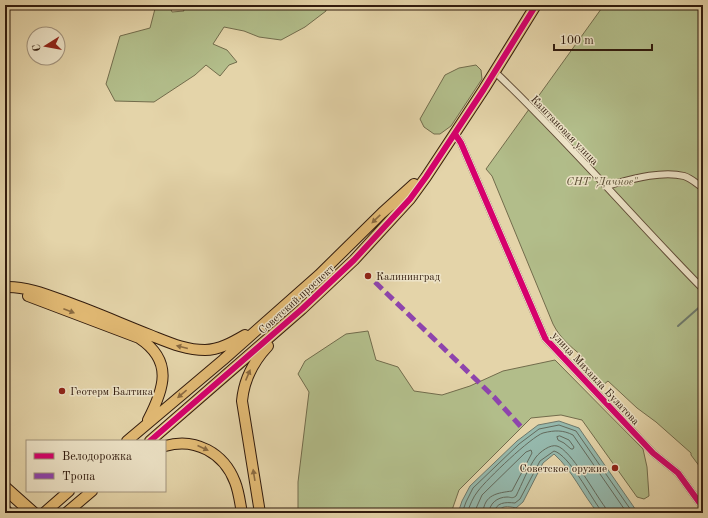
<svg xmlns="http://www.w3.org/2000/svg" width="708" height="518" font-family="'Old Standard TT',serif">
	<rect width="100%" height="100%" fill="#e4d4a9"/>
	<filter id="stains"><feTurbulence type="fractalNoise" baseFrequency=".005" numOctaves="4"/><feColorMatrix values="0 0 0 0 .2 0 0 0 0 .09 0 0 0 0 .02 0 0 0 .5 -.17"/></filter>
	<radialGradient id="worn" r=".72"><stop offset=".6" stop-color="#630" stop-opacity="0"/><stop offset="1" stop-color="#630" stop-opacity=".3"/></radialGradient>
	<path fill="#b2bd8a" stroke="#726c4c" d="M156 5H169L172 12 184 11 182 5H326V11L305 27 281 40 259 37 244 31 224 27 213 44 227 50 237 62 229 65 220 76 206 65 195 75 154 102 115 101 106 84 120 36 150 28Z
		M604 5H703V471L691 455V453L656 422 637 408 608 381 603 385 578 359 582 356C570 346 560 338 553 324L492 176 486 169Z
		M476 65 481 70 482 79 451 126 440 134H434L424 127 420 119 445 75 459 68Z
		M368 331 376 360 398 367 414 391 442 395 470 386 503 371 555 360 643 449 647 467 649 496 644 499 637 497 582 420 561 415 531 418 459 490 451 513H298V482L309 392 298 374 305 361 346 334Z"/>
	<path fill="#95b8ac" stroke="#6d796c" d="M559 421 579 428 638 513H598C582 494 573 471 554 454L543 463 523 502 516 508C507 506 502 505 497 513H458L462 501 470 486 517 441 538 425Z"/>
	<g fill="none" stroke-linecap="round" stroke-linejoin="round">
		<path stroke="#636a5c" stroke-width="1" d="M560 436 569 440 574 447 573 449H571L564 443 558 440 557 437Z
			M462 513 466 502 473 488 519 444 539 429 559 425 576 431 633 513
			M467 513C470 505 473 497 478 491 487 479 531 437 543 433 555 430 563 430 573 435L627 513
			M474 513 482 495 526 452 531 450 532 453 512 491C498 493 484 494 483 513
			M489 513C489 504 497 497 507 497 511 497 512 499 516 496 522 484 528 468 536 457 540 452 550 444 557 446 571 450 595 494 605 507L606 513
			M494 513C496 502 505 502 515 503L520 499 540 461 554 451C569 455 590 496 600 509L601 513"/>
		<path stroke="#6d796c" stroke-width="2" d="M678 326 703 304"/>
		<g stroke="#5e4934" stroke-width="8">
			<path id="street" d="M495 72C568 141 633 218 703 289
				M455 134 461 143 545 338 653 453 678 473 699 502 703 506
				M606 186C629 180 661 170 684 176 691 178 697 184 703 188"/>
		</g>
		<g stroke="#311b0d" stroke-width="12">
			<path id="primary" d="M5 287C26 286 48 295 67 302 95 312 122 324 150 335 168 342 185 350 205 350 219 350 233 342 245 335
				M28 296 139 338C174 361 164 389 148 420
				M127 441 223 360 319 275 382 213 414 184
				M150 441 302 309 354 260 410 199 426 177 484 89 536 5
				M165 446C195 437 224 453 235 482 239 492 240 503 242 513
				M45 512 69 491
				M66 513 92 491
				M260 513 242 401C244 379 253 362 268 346"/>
		</g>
		<g stroke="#311b0d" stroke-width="14">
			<path id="highway" d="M5 488 33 513
				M5 511 7 513"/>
		</g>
		<use href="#street" stroke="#ede3c7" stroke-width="6"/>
		<use href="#primary" stroke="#e2ba74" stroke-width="10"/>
		<use href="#highway" stroke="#e2ba74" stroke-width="12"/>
		<path stroke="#8e44ad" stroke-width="5" stroke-dasharray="10 5" stroke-linecap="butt" d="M375 282 494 397 523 429"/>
		<g stroke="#ede3c7" stroke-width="8">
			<path id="cycleway" d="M455 134 461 143 545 338 653 453 678 473 699 502 703 506
				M150 441 302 309 354 260 410 199 426 177 484 89 536 5"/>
		</g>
		<use href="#cycleway" stroke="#d6006c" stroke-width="6"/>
	</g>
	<defs><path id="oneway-solid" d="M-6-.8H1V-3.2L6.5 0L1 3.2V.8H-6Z"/></defs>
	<g fill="#8a6a40">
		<use href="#oneway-solid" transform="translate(376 219) rotate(136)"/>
		<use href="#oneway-solid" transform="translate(69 311) rotate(21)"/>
		<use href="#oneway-solid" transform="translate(182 347) rotate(-166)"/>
		<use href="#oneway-solid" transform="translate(248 375) rotate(-67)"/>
		<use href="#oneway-solid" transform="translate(182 394) rotate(140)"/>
		<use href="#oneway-solid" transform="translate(203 448) rotate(24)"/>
		<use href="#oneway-solid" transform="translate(254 475) rotate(-99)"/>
	</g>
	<g fill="#8f2418" stroke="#ede3c7" stroke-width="1.5">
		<circle cx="368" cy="276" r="4"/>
		<circle cx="62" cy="391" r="4"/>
		<circle cx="615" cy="468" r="4"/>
	</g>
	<g text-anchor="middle" stroke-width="3" stroke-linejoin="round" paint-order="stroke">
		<g font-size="11" fill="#311b0d" stroke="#ede3c7">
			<text transform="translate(565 130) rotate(46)" y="4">Каштановая улица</text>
			<text transform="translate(296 299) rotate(-42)" y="4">Советский проспект</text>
			<text transform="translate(596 378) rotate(47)" y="4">улица Михаила Булатова</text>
		</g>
		<g font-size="11" font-style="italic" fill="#584c32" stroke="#ede3c7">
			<text x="602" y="185">СНТ "Дачное"</text>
		</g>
		<g font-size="11" fill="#311b0d" stroke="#ede3c7" text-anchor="start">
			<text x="376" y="280">Калининград</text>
			<text x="70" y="395">Геотерм Балтика</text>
			<text x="607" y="472" text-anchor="end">Советское оружие</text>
		</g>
	</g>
	<rect width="708" height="518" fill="none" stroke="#e4d4a9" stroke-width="20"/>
	<rect x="6" y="6" width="696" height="506" fill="none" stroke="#311b0d" stroke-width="2"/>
	<rect x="10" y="10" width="688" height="498" fill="none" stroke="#311b0d"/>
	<rect x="26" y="440" width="140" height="52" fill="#ede3c7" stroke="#a2937d"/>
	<rect x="34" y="453" width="20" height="6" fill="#d6006c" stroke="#a2937d"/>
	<text x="62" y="460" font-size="12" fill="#311b0d">Велодорожка</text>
	<rect x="34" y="473" width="20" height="6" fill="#8e44ad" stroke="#a2937d"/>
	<text x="62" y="480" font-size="12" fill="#311b0d">Тропа</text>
	<g transform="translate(46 46) rotate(259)"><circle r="19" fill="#ede3c7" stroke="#a2937d"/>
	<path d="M0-3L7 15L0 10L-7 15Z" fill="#8f2418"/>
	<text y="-6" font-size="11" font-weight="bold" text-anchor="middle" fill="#311b0d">С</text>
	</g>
	<path d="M554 44v6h98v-6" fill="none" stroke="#311b0d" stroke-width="2"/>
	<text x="560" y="44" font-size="12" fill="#311b0d" stroke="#ede3c7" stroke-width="3" paint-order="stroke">100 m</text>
	<rect width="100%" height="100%" filter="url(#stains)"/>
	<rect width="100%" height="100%" fill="url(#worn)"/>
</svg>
